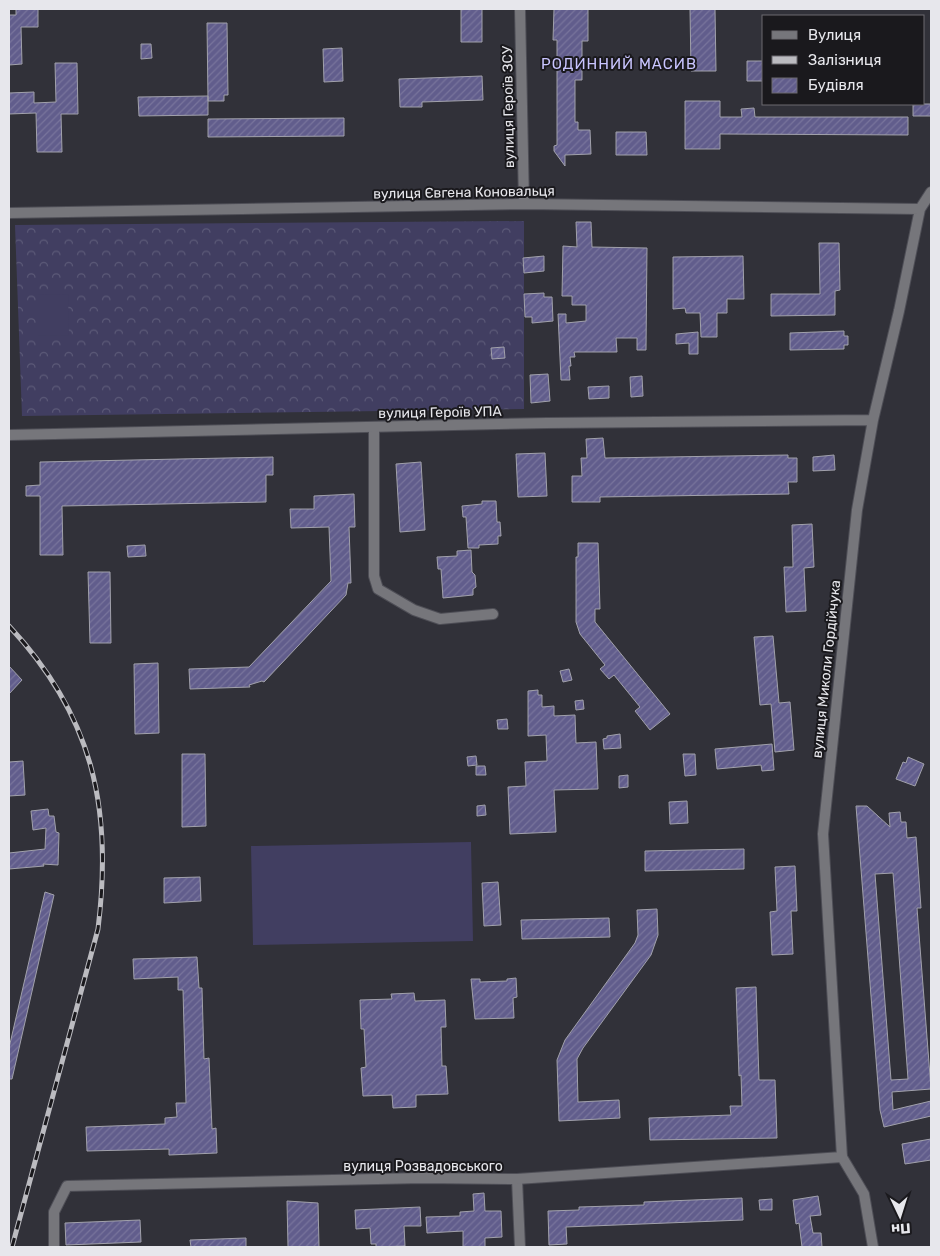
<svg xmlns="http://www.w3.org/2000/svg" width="940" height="1256" font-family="Rubik,sans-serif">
	<defs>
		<pattern id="forest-crowns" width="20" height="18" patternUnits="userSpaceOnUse" patternTransform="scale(1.25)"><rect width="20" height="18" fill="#413e61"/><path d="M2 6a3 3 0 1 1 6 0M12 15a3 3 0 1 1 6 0" fill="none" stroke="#5c5a78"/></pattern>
		<pattern id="building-hatch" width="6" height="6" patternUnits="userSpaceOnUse" patternTransform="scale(1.25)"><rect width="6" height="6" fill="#615d8c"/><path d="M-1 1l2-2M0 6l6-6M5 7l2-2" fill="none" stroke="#78749c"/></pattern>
	</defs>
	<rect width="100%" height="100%" fill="#313139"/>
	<path fill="url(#forest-crowns)" d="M524 221V409L22 416 15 225Z"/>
	<path fill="#413e61" d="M68 294 69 335 38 336V295Z
		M471 842 473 941 253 945 251 846Z"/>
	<path fill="url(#building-hatch)" stroke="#a1a1ab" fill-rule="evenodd" d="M16 9H38V27H21L22 64 9 65V15H16Z
		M461 9H482V42H461Z
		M554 9H588V41H582V80H575V122H578V130H590L591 154 565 155V166L554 151V146L557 145V40H553Z
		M690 9H715L716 71H691Z
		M207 23H227L228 95H224V101H208Z
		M141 44H151L152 58 141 59Z
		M342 48 343 81 324 82 323 49Z
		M747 61H764V81H747Z
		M55 63H77L78 114H61L62 152H37L36 113 9 114V93L34 92V103L56 102Z
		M482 76 483 100 422 102V107H400L399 79Z
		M208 96V115L139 116 138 97Z
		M685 101H720V117H742L741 109 754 108 755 117H908V135L720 134V149H685Z
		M913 104H931V116H913Z
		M344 118V136L208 137V119Z
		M616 132H646L647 155H616Z
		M576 222H591L592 247 647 248 646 350H637V338H616L617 352H574L575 357H570L571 366H569L570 380H561L558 314H566V323L586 321V305H572V296H562L563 246 577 247Z
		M819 243H839L840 290 835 291V315L771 316V294H820Z
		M544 256V271L524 273 523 258Z
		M743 256 744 299H727V313H717V337H701L700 313H686L685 308 673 309V257Z
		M544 293V297H552L553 321 532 323V317H525L524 294Z
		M844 331V336H848V345H844V349L790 350V333Z
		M698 332V354H689V343L676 344V334Z
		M504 347 505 358 492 359 491 348Z
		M548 374 550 401 531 403 530 375Z
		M642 376 643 396 631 397 630 377Z
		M609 386V398L589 399 588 387Z
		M603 438 605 458 788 455V458H797V482H788L789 494 600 497V502H572V476H582L581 458H587L586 439Z
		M545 453 547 496 518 497 516 454Z
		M834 455 835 470 813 471V457Z
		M273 457V475H266V502L62 506 63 555H40V496H26V486L40 485V462Z
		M421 462 425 530 400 532 396 464Z
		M354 494 355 527H349L351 583H348L346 595 264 682 262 681 249 685 250 687 190 689 189 669 249 667 331 581 329 527 291 528 290 509H314V496Z
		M482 501H496L497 522H500L501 536H498V544L479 545V548H468L466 517H463L462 506 482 504Z
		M812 524 814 567 804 568 806 611 786 612 784 567H793L792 525Z
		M578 543H598L600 609H595V622L670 714 650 730 635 711 640 707 614 675 609 679 600 669 605 665 580 634 576 622V557H578Z
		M145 545 146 556 128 557 127 546Z
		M471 550 472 572 475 575 476 587 473 589V595L443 598 441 569H438L437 557 457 556V551Z
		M88 572H110L111 643H90Z
		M773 636 779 703 790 702 794 750 775 752 771 704 760 705 754 637Z
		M158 663 159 733 135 734 134 664Z
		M9 666 22 680 9 694Z
		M569 669 572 680 563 682 560 671Z
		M538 690V695H542V707L554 706V716L575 715 576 743 596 742 598 789 554 790 556 832 510 834 508 787 526 786 525 762 547 761 546 735 528 736V691Z
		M583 700 584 709 576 710 575 701Z
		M507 719 508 729H498L497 720Z
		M620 734 621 748 604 749 603 739 607 738V736Z
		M772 744 774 770 762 771 761 765 717 769 715 749Z
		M182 754H205L206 826 182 827Z
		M683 754H695L696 775 685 776Z
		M476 756 477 765 468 766 467 757Z
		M908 757 924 764 915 786 896 779 903 762 906 763Z
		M23 761 25 795 9 796V762Z
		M476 766H485L486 775H476Z
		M628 775V787L619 788V776Z
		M687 801 688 823 670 824 669 802Z
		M485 805 486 815 477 816V806Z
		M856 806H867L890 827 889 813 900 812 901 822H906L907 838 916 837 921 908H917L931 1089 892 1092 893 1110 931 1101V1116L884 1127 880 1110ZM893 873 908 1079 891 1080 875 874Z
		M48 809 49 816H54L56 832 59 833 58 865 43 864 44 866 9 869V853L45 849 46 828 33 830 31 811Z
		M744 849V869L645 871V851Z
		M795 866 797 911H791L793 954 772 955 770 912 777 911 775 867Z
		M200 877 201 901 164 903V878Z
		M498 882 501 925 484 926 482 883Z
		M45 892 54 895 12 1079H9V1048Z
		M657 909 658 935 651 955 583 1048 577 1059 578 1102 619 1100 620 1118 559 1121 557 1060 565 1040 635 943 638 935 637 910Z
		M609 918 610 937 522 939 521 920Z
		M197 957 199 988H202L204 1059 209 1058 212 1129 216 1128 217 1153 169 1155V1149L87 1151 86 1127 165 1124V1118L177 1117 176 1103H186L183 990H178V977L134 979 133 959Z
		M516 978 517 997 513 998 514 1018 475 1019 471 979H480V982L507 981V979Z
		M756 987 759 1080H775L777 1138 650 1140 649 1118 731 1115 730 1106H742L741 1075 739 1076 736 988Z
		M414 993 415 1001 445 1000 446 1027H441L442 1066H446L448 1094 416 1095V1107L393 1108 392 1095 363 1096 361 1068 366 1067 364 1029H361L360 1000 392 999 391 994Z
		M931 1139V1160L905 1164 902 1144Z
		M484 1193 485 1211H501L502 1237 485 1238V1247H463V1231L427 1233 426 1217 460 1216V1212L474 1211 473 1194Z
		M818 1196 821 1215 810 1216 813 1233H821L822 1247H802L799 1223 796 1224 793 1200Z
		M742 1198 743 1220 566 1227 567 1244 549 1245 548 1211 579 1210V1207L644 1205V1202Z
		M772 1199V1210H760L759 1200Z
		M287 1201 318 1203 319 1247H288Z
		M420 1207 421 1226H404L405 1246 376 1247V1244H371L370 1228 356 1229 355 1210Z
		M140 1220 141 1242 66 1245 65 1223Z
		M246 1238V1247H191L190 1240Z"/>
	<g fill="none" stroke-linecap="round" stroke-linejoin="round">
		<g stroke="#4e4e56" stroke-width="12">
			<path id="minor" d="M520 9 524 204
				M374 427V576L378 589 414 610 440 619 493 614
				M842 1157 864 1194 873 1247
				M517 1179 520 1247"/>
		</g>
		<g stroke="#4e4e56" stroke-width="12">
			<path id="tertiary" d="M9 213 524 204 920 209
				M9 435 547 423 873 420
				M54 1247V1212L67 1186 422 1178 517 1179 842 1157 823 834 857 510 873 420 899 311 920 209 931 192"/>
		</g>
		<use href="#minor" stroke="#76767b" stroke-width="10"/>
		<use href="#tertiary" stroke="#76767b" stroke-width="10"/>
		<g stroke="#bbbbc0" stroke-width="5">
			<path id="rail" d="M9 626C93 716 113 808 98 929L12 1247"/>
		</g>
		<use href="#rail" stroke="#1a191d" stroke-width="3" stroke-dasharray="9" stroke-linecap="butt"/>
	</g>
	<g text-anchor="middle" stroke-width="4" stroke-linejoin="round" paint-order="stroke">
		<g font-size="14" fill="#e7e7ec" stroke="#1a191d">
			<text transform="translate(508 107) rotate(-91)" y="5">вулиця Героїв ЗСУ</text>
			<text transform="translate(464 192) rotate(-1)" y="5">вулиця Євгена Коновальця</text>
			<text transform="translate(440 412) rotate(-1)" y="5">вулиця Героїв УПА</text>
			<text transform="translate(826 669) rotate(-84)" y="5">вулиця Миколи Гордійчука</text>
			<text x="423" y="1171">вулиця Розвадовського</text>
		</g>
		<g font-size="15" letter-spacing="1" fill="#c9c5ff" stroke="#1a191d">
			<text x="619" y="69">РОДИННИЙ МАСИВ</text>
		</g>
	</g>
	<rect width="940" height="1256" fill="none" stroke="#e7e7ec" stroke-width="20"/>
	<rect x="762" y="15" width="162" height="90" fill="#1a191d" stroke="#6c6b70"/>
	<rect x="772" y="31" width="25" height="8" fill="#76767b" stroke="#6c6b70"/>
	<text x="808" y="40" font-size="15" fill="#e7e7ec">Вулиця</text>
	<rect x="772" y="56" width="25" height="8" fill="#bbbbc0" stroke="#6c6b70"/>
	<text x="808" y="65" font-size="15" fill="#e7e7ec">Залізниця</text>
	<rect x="772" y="78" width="25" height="15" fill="url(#building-hatch)" stroke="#6c6b70"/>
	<text x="808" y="90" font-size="15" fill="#e7e7ec">Будівля</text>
	<g transform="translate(900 1216) rotate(176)" stroke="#1a191d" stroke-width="4" paint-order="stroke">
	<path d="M0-4L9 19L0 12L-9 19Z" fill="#e7e7ec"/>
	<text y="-8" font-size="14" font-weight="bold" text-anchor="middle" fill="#e7e7ec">Пн</text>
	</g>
</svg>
